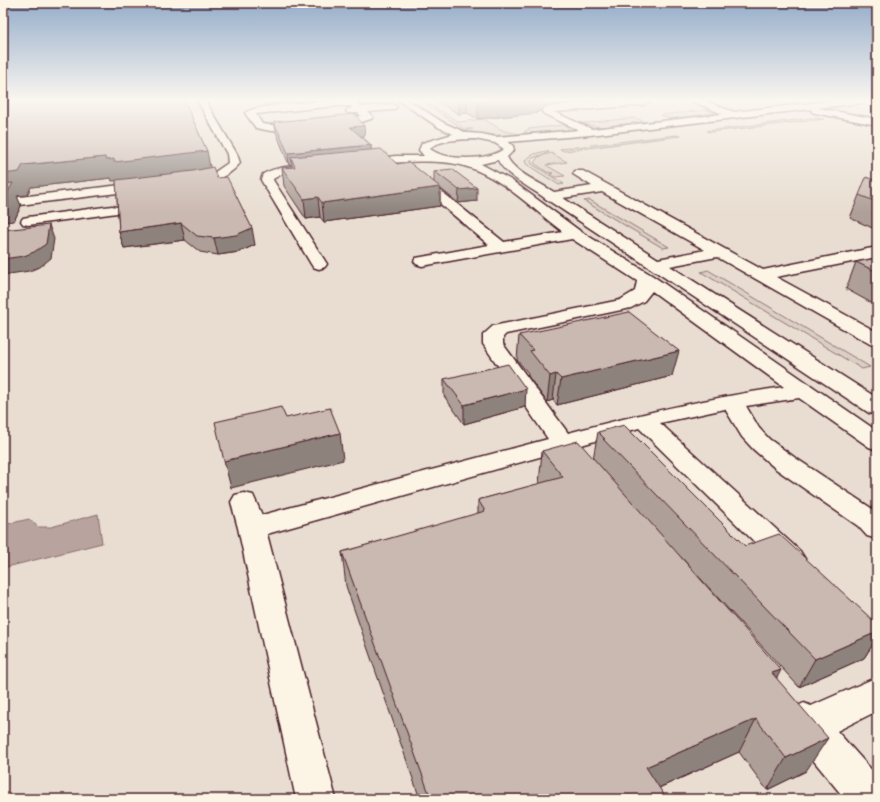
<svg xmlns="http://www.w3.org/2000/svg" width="880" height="802" font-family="'Comic Neue',sans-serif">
	<rect width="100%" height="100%" fill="#f5ecde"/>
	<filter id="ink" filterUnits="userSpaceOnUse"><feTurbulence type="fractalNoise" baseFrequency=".025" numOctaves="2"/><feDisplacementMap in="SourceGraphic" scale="8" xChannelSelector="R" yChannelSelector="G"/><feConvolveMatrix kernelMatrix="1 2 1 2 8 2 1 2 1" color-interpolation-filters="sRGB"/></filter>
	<g filter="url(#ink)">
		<path fill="#e8ddd0" d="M3 100H840L873 109H877V799H3Z"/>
		<path fill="#dbcec4" stroke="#927678" d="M426 104H429L459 122 483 119 504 131 520 134C503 136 483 136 466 130L473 129H464Z
			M706 110 715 113 671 119 661 115Z
			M635 118 645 122C625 124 602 131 583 123Z
			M812 118 824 119 711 132 707 131Z
			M564 125 570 130 527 133 524 132 529 129Z
			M676 135 680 136 564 151 560 149Z
			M546 151 549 152 533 158 531 160 532 164 564 184 559 185 526 164 525 160 534 154Z
			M551 153 567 162 546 165 565 176 555 177 550 174 553 173 547 172 534 163 538 157Z
			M590 200 669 247 663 248 584 201Z
			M708 270 870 367 862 369 701 272Z"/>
		<path fill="#b8a39e" stroke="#8c6e70" d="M98 514 102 543 3 568V525L29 519 38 527H51Z"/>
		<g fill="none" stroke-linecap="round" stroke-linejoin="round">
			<g stroke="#4a1f2b" stroke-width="3">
				<path id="minor" d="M197 100H205L237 154 240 163C229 178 200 188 182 184L180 181 182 178 215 172 228 163 227 154Z
					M338 100 356 102 362 107 393 104 397 107 393 110 368 112 373 117 371 119 361 122 271 131 256 128 245 113C254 104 322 102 338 100ZM338 106H351L352 108 348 109 346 111 348 113H358L361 116 271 125 262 124 256 114Z
					M398 100H408L444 123 467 133 482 134 496 137 579 130 544 114 541 110 546 107 600 101 651 100 644 105 554 112 592 129 723 114 689 100H702L734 112 838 100H866L862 103 818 108 877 119V125L815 113 812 112 811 109 590 135 508 142 513 146 514 150 507 157C515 173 539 182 554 192L592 186 573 174 575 171H583L763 270 877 247V257L776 277 877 332V346L870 344 717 257 670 266 877 398V415L869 413 546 199C532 188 505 176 498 160L481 164 511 180 580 231 653 276 877 431V450L869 447 799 398 746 406 759 428 769 439 794 457 877 512V539L867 536 858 526 776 469 753 449 742 437 725 409 660 423 800 551 805 559 800 567 790 570 780 567 639 428 578 446 595 467 592 473C572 478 568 465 557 452L267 534 336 799H296L238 528 231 502 235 495 244 493 253 495 262 515 548 439 483 344V335L493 326 620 300 635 291 637 281 572 239 422 266 416 264 414 261 416 258 489 245 412 180 410 177 412 174H420L504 242 563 232C531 208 500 175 461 165 435 158 390 163 363 165L359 164 357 162 359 160 363 159 396 156H424L419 150 422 143 453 134 438 127ZM475 139 495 143 504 149C487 161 446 161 430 149 435 140 464 139 475 139ZM602 192 705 250 658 259 563 198ZM652 291 784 387C711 397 639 414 568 433L503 344V337L506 334 631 308 644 301Z
					M311 165 315 166 317 168 315 170 282 174 273 179V180L327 264 325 267 319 269 313 267 311 264 261 180 263 174C278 166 294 166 311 165Z
					M146 182 150 183 152 186 150 189 3 207V199Z
					M112 206 117 207 119 210 117 213 28 225 23 224 21 221 23 218 28 217Z
					M877 677V711L837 731 877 776V799H845L791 733 786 721 791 709 804 703 811 706Z"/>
			</g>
			<use href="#minor" fill="#fcf5e5" fill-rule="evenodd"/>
		</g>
		<path fill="#ae9f98" stroke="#4a1f2b" d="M3 100 210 168 217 178 255 245 239 252 218 255 200 252 185 240 124 248 119 232 116 180 112 181 111 178 31 187 27 195 17 196 21 206 14 221Z
			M434 100H593L546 106 540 111H538L537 113 478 119 467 113 459 114Z
			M274 122 365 136H361L371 145V150L434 182V171L477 201 458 203 440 188V206L324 222 320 217 306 219 284 186 282 168 292 167V164L289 165 276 132Z
			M877 181V230L850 218 859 195Z
			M877 258V306L846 289 856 262Z
			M519 335 672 376 557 405 553 400 547 402 528 376V373L517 360Z
			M444 379 525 407 464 424 444 396Z
			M598 432 745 546 877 624V638L864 658 799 687 681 557 776 678 806 771 767 790 739 752 659 788 663 799H420L346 586 342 552 478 514V500L539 484 542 451 593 459Z"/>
		<path fill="#8d827c" stroke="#4a1f2b" d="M264 100H319L265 105Z
			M459 100H467V113L459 114Z
			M494 100H593L546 106 540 111H538L537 113 478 119V102Z
			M364 126 365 136 351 137 350 127Z
			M371 145V156L291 157 292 164 289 165 288 153Z
			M207 151 211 172 112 181 111 178 31 187 27 195 17 196 21 206 14 221 3 222V174L23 165 105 157Z
			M440 187V206L324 222 322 203Z
			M477 188V201L458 203 459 190Z
			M318 197 320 217 306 219 304 199Z
			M181 223 185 240 124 248 119 232Z
			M49 225 54 239 51 258 40 267 29 271 3 275V259Z
			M252 228 255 245 239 252 218 255 214 238Z
			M679 351 672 376 557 405 561 379Z
			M556 374 553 400 547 402 550 376Z
			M526 389 525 407 464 424V405Z
			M340 433 343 460 231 488 224 461Z
			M877 632V638L864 658 799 687 815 659Z
			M781 670 764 703 772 673Z
			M756 719 739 752 634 799 646 767Z
			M828 738 806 771 767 790 786 758Z
			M664 795 663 799H657Z"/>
		<path fill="#cab9b1" stroke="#4a1f2b" d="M3 100H184L207 151 114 162V159L106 160 105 157 23 165 19 172 3 174Z
			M475 100H494L478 102Z
			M355 114 364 126 350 127 371 145 288 153 274 122Z
			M381 149 397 164 409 162 440 187 322 203 318 197 304 199 282 168 295 167 291 157Z
			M213 167 217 178 227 177 252 228 236 235 214 238 197 236 181 223 119 232 116 180 193 171Z
			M452 169 477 188 459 190 434 171Z
			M866 177 877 181V202L859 195Z
			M13 183 5 197H3V184Z
			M49 225 46 244 34 252 24 256 3 259V230Z
			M877 258V272L856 262Z
			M629 312 679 351 561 379 556 374 550 376 530 351 533 350 519 335Z
			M508 364 526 389 464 405 444 379Z
			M281 407 286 418 330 408 340 433 224 461 215 422Z
			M624 425 745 546 779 534 877 624V632L815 659 603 439H605L598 432Z
			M578 441 781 670 772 673 828 738 786 758 756 719 646 767 664 795 657 799H431L342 552 485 511 478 500 563 477 542 451Z"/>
	</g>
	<linearGradient id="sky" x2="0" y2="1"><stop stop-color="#95adca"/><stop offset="0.47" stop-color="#faf6f0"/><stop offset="1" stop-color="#faf6f0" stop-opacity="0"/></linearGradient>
	<rect width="880" height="213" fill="url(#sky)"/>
	<rect width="880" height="802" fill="none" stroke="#fcf5e5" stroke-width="16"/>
	<rect x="8" y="8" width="864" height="786" fill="none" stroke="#4a1f2b" stroke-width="1.5" filter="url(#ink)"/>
</svg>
